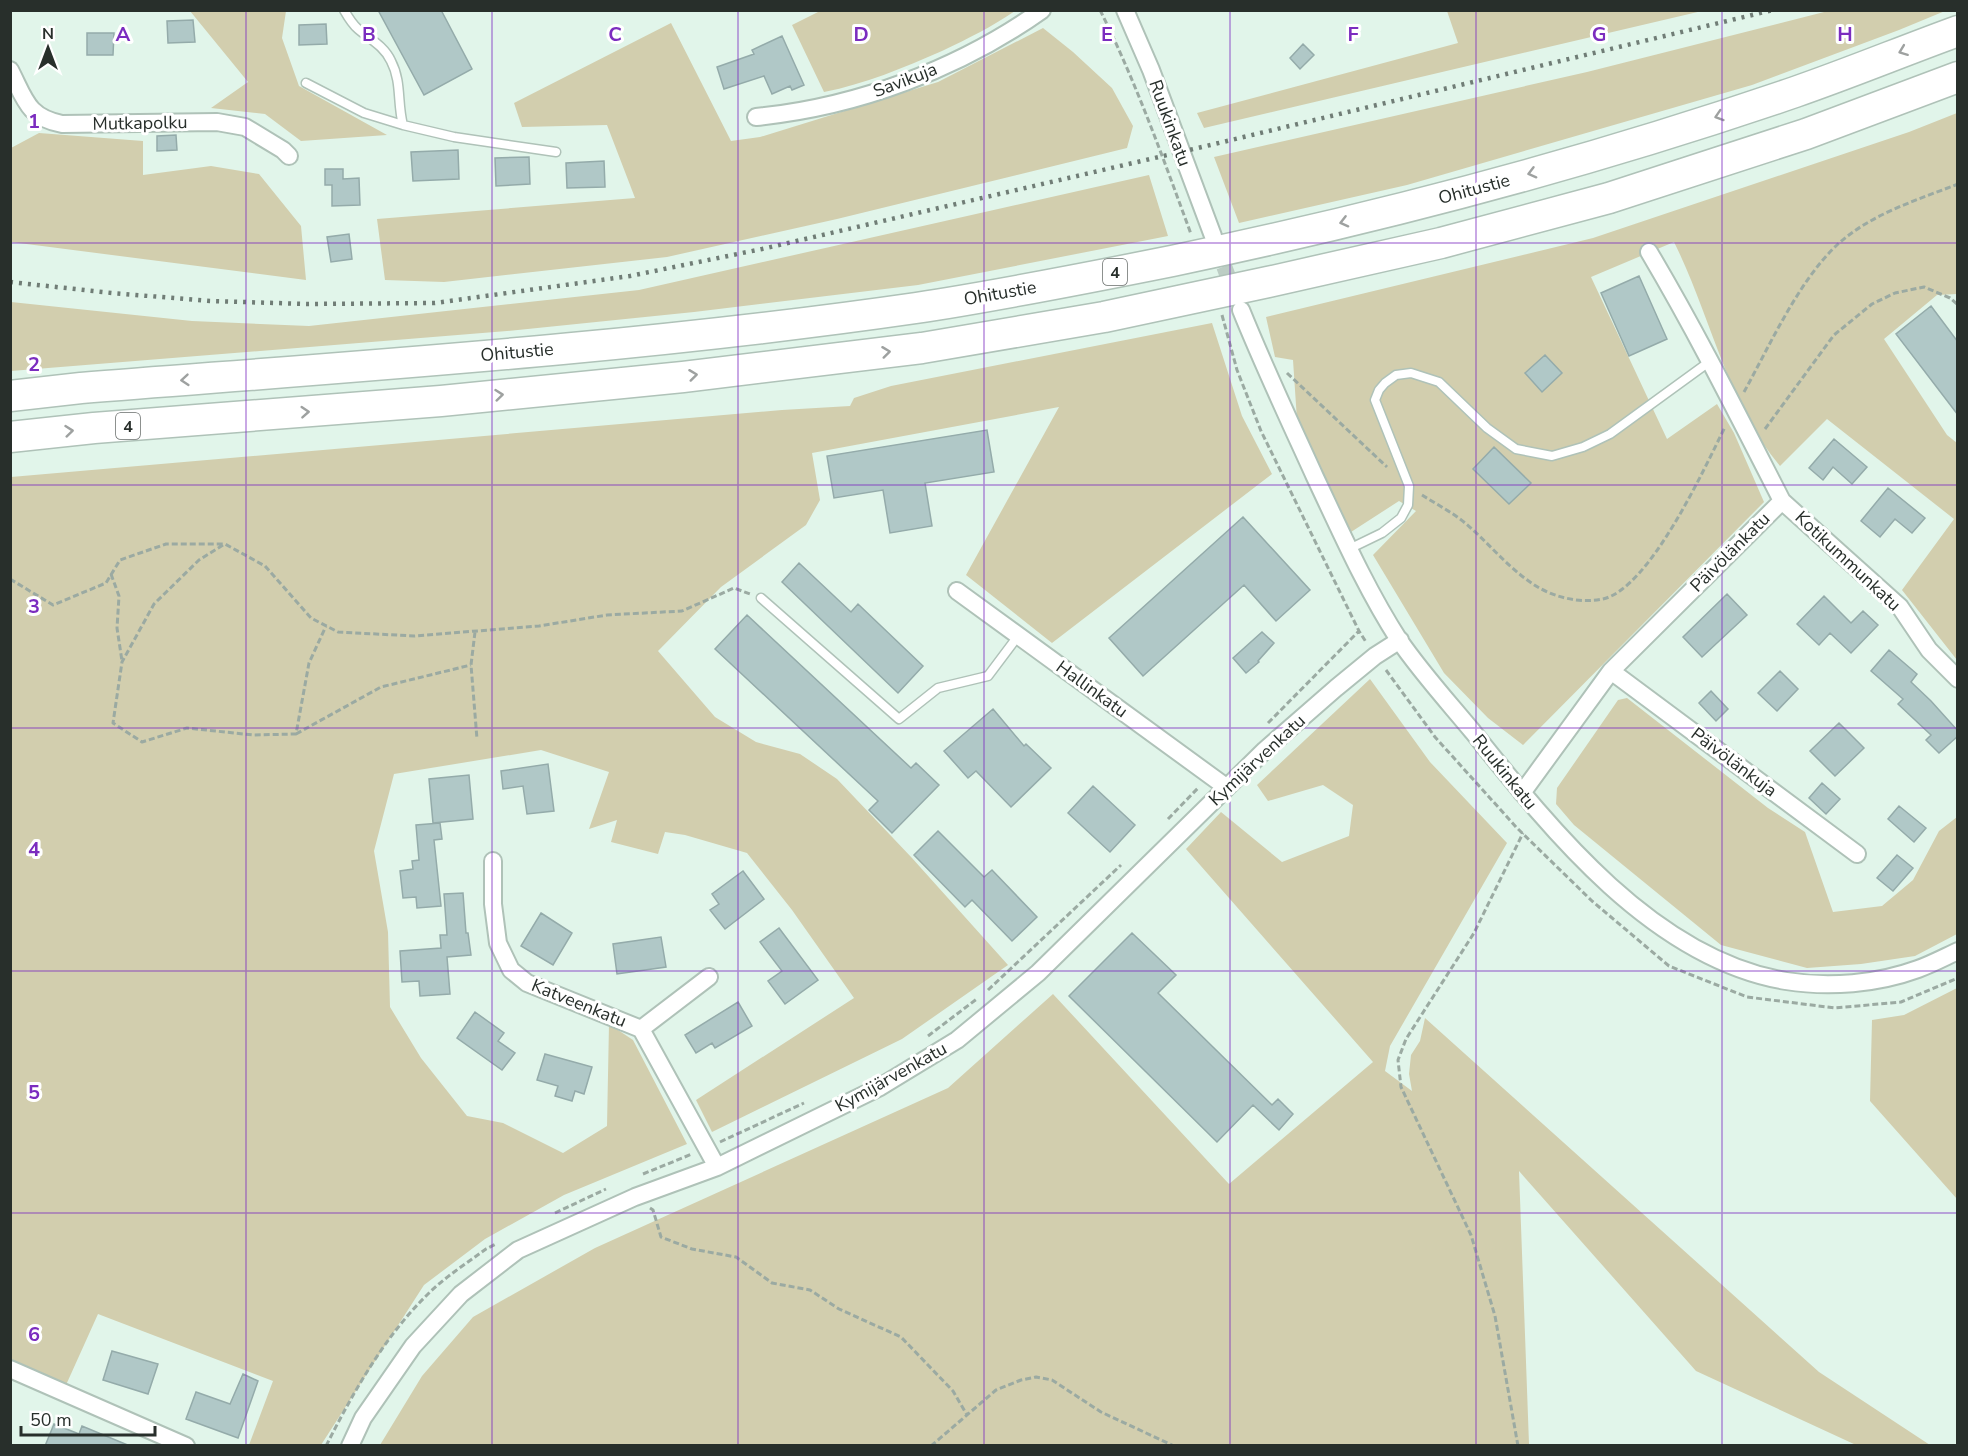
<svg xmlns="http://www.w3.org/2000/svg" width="1968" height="1456" font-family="'Nunito Sans',sans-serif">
	<rect width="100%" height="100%" fill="#e1f5ea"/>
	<path fill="#d2ceae" d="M190 11H286L282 38 299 86 387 135 301 141 265 114 211 108 248 82Z
		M820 11V10L1015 11C990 28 969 38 942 51 903 68 865 84 824 92L792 25Z
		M1447 11H1702L1204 128 1197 113 1458 43Z
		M1828 11H1945L1899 30 1752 85 1407 185 1239 223 1214 157 1587 72Z
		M671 23 731 141 760 137 938 82 1043 28 1073 52 1112 88 1133 126 1127 148 837 219 667 257 444 282 385 280 377 219 635 198 607 125 522 127 514 103Z
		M1957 113V294L1937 295 1884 339 1947 435 1957 443V660L1902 590 1954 519 1827 419 1780 466C1726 401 1711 316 1674 242L1591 277 1667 439 1717 404 1734 433 1764 502 1523 745 1488 718 1444 673 1373 555 1416 511 1399 501 1351 532 1297 420 1293 360 1275 357 1266 317 1593 238 1909 132Z
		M39 133 143 141V175L211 166 259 174 301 226 306 280 11 242V148Z
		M1149 175 1168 236 918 285 694 312 507 331 11 371V302L192 321 309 326 639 290Z
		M1212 323 1242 416 1272 474 1052 643 966 575 1059 407 812 453 820 500 806 525 721 587 658 651 715 717 756 742 800 754 837 779 912 858 1008 965 902 1039 712 1132 696 1100 854 998 792 910 747 853 685 835 665 832 658 854 611 842 617 820 589 829 609 772 541 750 394 774 374 851 388 932 390 1007 421 1058 467 1116 503 1123 563 1153 607 1126 609 1024 633 1040 687 1144 564 1195 485 1239 424 1285 321 1445H249L273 1381 98 1314 66 1385 11 1360V477L782 410 850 406 854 398 891 386Z
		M1370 679 1430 762 1507 843 1390 1046 1385 1071 1412 1091 1409 1074 1411 1055 1420 1041 1425 1018 1819 1372 1930 1445H1856L1696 1371 1519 1171 1529 1444 1531 1445H380L422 1376 473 1317 595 1248 948 1088 1053 994 1229 1184 1373 1062 1186 849 1221 812 1282 862 1349 836 1353 805 1323 785 1268 801 1257 785Z
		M1627 698 1768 808 1805 832 1833 912 1882 906 1913 880 1939 831 1957 817V934L1915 956 1861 964 1807 968 1721 945 1574 825 1556 804 1557 788 1618 700Z
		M1957 988V1199L1870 1101 1872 1020 1904 1015Z"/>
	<path fill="#b0c8c7" stroke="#94abaa" stroke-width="1.5" d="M378 10H441L472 69 424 95Z
		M193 20 195 42 168 43 167 21Z
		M326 24 327 44 299 45V25Z
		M87 33H114L113 55H87Z
		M782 36 804 85 792 90 790 86 772 94 764 76 724 89 717 67 754 54 752 50Z
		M1303 44 1314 55 1300 69 1290 58Z
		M176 135 177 150 157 151V136Z
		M458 150 459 179 413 181 411 152Z
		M529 157 530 184 496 186 495 158Z
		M604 161 605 187 567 188 566 163Z
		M325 169H343V179L359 178 360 205 332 206V185H325Z
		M349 234 352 259 331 262 327 237Z
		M1639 276 1667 339 1629 356 1601 293Z
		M1931 306 1958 342V415L1896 334Z
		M1545 355 1562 373 1542 392 1525 373Z
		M987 430 994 472 925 483 932 526 890 533 883 490 834 498 827 456Z
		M1834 439 1867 467 1852 484 1833 467 1823 480 1809 468Z
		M1494 447 1531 483 1509 504 1473 469Z
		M1888 488 1925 518 1912 533 1895 519 1880 537 1861 521Z
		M1243 517 1310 590 1276 621 1244 585 1143 676 1109 638Z
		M799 563 851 612 858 604 923 666 898 693 782 582Z
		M1727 594 1747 615 1702 657 1683 637Z
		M1824 596 1851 623 1863 611 1878 625 1851 653 1830 633 1819 645 1797 624Z
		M747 615 911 768 916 763 939 785 892 833 869 810 878 801 715 649Z
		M1262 632 1274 643 1258 661 1259 662 1246 673 1233 658Z
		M1889 650 1917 674 1911 682 1931 701 1958 731V736L1939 753 1926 740 1931 735 1898 704 1903 699 1871 671Z
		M1780 671 1798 689 1777 711 1758 693Z
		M1711 691 1728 709 1716 721 1699 703Z
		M993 709 1024 746 1026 744 1051 768 1011 807 976 771 968 778 944 751Z
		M1839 723 1864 748 1835 776 1810 751Z
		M548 764 554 811 527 814 523 786 503 789 501 771Z
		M469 775 473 819 433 823 429 779Z
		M1822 783 1840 799 1826 814 1809 798Z
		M1093 786 1135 825 1110 852 1068 813Z
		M1899 806 1926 828 1914 842 1888 819Z
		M440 823 442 839 434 840 441 906 417 908 416 897 403 898 400 871 413 869 412 861 419 860 416 825Z
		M938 831 984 877 992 870 1037 917 1012 941 972 900 965 907 914 855Z
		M1897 855 1913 868 1893 891 1877 878Z
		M743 871 764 899 725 929 710 910 719 904 712 894Z
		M463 893 466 933H468L471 955 447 957 450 994 420 996 419 981 402 982 400 951 441 948 440 935H447L444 894Z
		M541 913 572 933 553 965 521 946Z
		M779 928 818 980 785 1004 768 981 782 971 760 942Z
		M1132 933 1176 975 1158 993 1272 1105 1278 1099 1293 1114 1279 1130 1253 1105 1217 1142 1069 996Z
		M661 937 666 967 617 974 613 944Z
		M738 1002 752 1026 715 1048 712 1043 696 1053 685 1035Z
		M475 1012 504 1033 498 1041 515 1053 502 1070 457 1038Z
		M545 1054 592 1067 584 1094 575 1091 572 1101 555 1096 558 1086 537 1080Z
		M112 1351 158 1364 148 1394 103 1380Z
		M243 1374 258 1381 238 1438 186 1419 196 1392 230 1404Z
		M54 1424 79 1434 82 1426 130 1446H45Z"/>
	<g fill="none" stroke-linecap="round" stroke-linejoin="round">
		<path stroke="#bccdc4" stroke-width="16" stroke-dasharray="16 8" stroke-linecap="butt" d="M1216 244 1235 296"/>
		<g stroke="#afc2b8" stroke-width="11">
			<path id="service" d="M344 10C348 17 352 24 358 29 370 39 384 46 391 61 402 82 397 103 403 125L454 137 556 152
				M306 83 364 113 403 125
				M1349 549 1382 533 1401 518 1408 505 1409 486 1375 400 1379 390 1385 383 1396 375 1411 373 1439 382 1487 428 1516 449 1552 456 1583 447 1610 434 1709 362
				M761 598 899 719 938 688 988 676 1018 636"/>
		</g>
		<g stroke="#afc2b8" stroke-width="20">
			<path id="minor" d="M1125 10 1151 70 1213 236
				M10 70C25 99 27 117 62 124L217 122 245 127 283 150 289 156
				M756 117C857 107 959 69 1042 10
				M1241 310C1264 367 1290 422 1315 477 1341 532 1366 589 1399 640 1420 671 1449 703 1473 732 1552 831 1654 959 1786 981 1829 988 1877 984 1918 969 1932 964 1945 957 1958 951
				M1782 501 1900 607 1929 650 1958 679
				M957 591 1226 787
				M1611 671 1857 854
				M1522 793 1611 671 1782 501C1739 417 1697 333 1649 252
				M493 861V904L498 943 511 970 527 983 641 1029 717 1167
				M641 1029 709 977
				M10 1369 186 1446
				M350 1446 363 1418 413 1346 461 1294 518 1250 635 1197 717 1167 880 1087 957 1040 1038 973 1265 750 1336 688 1375 656 1400 640"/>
		</g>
		<g stroke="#afc2b8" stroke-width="33">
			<path id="motorway" d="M10 396 81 388C359 366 639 348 916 308 1002 295 1087 278 1172 261 1383 217 1591 162 1795 92 1850 73 1903 51 1958 31
				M10 437 94 428 441 401 683 377 922 348 1104 317 1268 282 1441 243 1609 198 1806 134 1958 77"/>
		</g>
		<path stroke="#9baaa2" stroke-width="3" stroke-dasharray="6 3" stroke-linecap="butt" d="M1100 10C1136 82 1163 158 1191 234
			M1222 315 1237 370 1261 431 1359 631
			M1287 373 1387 467
			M1744 392C1770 345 1799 280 1838 244 1871 214 1917 200 1958 184
			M1765 429 1834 335 1872 304 1895 293 1924 287 1950 298 1958 305
			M1422 495C1436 504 1452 512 1465 523 1488 542 1507 567 1533 584 1552 597 1580 604 1603 599 1650 588 1704 469 1725 427
			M223 545 199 560 154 604 122 662 113 723 142 742 187 728 253 735 296 734 309 663 326 626
			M111 574 119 596 117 628 122 661
			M10 579 53 605 106 583 120 560 166 544H225L265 566 311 618 338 632 414 636 539 626 607 615 682 611 734 588 750 594
			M475 632 471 665 477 739
			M1386 670 1435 737 1517 828 1592 901 1669 966 1747 997 1835 1008 1901 1002 1958 978
			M1268 723 1359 631 1366 642
			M296 734 381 687 471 665
			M1168 819 1199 787
			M988 990 1121 865
			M928 1036 978 998
			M720 1142 804 1103
			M643 1174 692 1154
			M650 1208 653 1210 661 1237 692 1249 736 1257 772 1283 810 1290 839 1309 901 1337 953 1391 967 1415
			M555 1213 606 1189
			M326 1446C354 1391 384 1337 428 1294 445 1277 467 1263 486 1249L496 1244
			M931 1446 996 1390 1021 1380 1036 1377 1052 1380 1101 1412 1174 1446
			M1518 1446 1495 1316 1471 1235 1401 1087 1398 1060 1406 1039 1474 933 1523 833"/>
		<use href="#service" stroke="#fff" stroke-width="8"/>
		<use href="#minor" stroke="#fff" stroke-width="16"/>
		<use href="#motorway" stroke="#fff" stroke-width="30"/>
		<path stroke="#707d76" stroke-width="4.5" stroke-dasharray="3 6" stroke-linecap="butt" d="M10 282 112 293 210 301 308 304 435 303 630 276 762 249 1202 147 1773 10"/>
	</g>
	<defs><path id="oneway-chevron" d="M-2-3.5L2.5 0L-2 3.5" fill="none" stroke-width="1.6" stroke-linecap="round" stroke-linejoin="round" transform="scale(1.5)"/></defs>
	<g stroke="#9ea1a0">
		<use href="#oneway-chevron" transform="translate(1903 51) rotate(159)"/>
		<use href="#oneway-chevron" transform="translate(1719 116) rotate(162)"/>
		<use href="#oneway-chevron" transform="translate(1532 173) rotate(165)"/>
		<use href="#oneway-chevron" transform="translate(1344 222) rotate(166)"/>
		<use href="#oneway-chevron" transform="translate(886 352) rotate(-7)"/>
		<use href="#oneway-chevron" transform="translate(693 375) rotate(-7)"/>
		<use href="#oneway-chevron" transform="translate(185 380) rotate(175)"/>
		<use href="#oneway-chevron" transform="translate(499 395) rotate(-6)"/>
		<use href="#oneway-chevron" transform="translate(305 412) rotate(-4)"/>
		<use href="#oneway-chevron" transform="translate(69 431) rotate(-6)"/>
	</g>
	<path fill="none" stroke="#7b2cbf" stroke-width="1.5" stroke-opacity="0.55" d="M246 10V1446M492 10V1446M738 10V1446M984 10V1446M1230 10V1446M1476 10V1446M1722 10V1446M10 243H1958M10 485H1958M10 728H1958M10 971H1958M10 1213H1958"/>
	<g text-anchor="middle" stroke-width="6" stroke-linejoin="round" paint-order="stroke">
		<g fill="#fff" stroke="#686d6b" stroke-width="1.5">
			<rect x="1103" y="259" width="24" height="26" rx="4.5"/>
			<rect x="116" y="413" width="24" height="26" rx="4.5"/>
		</g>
		<g font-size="16" font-weight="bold" fill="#282f2b">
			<text x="1115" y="278">4</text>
			<text x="128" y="432">4</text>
		</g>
		<g font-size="18" fill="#282f2b" stroke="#fff">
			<text transform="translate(905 80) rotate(-21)" y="6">Savikuja</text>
			<text transform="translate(140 123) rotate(-1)" y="6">Mutkapolku</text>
			<text transform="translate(1170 123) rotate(70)" y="6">Ruukinkatu</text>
			<text transform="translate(1474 189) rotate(-15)" y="6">Ohitustie</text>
			<text transform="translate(1000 293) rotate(-10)" y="6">Ohitustie</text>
			<text transform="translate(517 352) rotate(-5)" y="6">Ohitustie</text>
			<text transform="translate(1730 552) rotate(-45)" y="6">Päivölänkatu</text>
			<text transform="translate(1848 561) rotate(43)" y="6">Kotikummunkatu</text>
			<text transform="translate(1092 689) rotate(36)" y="6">Hallinkatu</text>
			<text transform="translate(1257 760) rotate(-43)" y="6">Kymijärvenkatu</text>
			<text transform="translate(1734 762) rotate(37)" y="6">Päivölänkuja</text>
			<text transform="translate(1505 772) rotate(51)" y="6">Ruukinkatu</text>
			<text transform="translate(579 1003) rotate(22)" y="6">Katveenkatu</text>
			<text transform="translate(891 1077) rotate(-29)" y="6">Kymijärvenkatu</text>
		</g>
	</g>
	<g font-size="20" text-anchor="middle" font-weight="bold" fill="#7b2cbf" stroke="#fff" stroke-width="6" stroke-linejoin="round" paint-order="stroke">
		<text x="123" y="41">A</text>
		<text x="369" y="41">B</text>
		<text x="615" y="41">C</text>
		<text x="861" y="41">D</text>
		<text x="1107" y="41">E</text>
		<text x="1353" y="41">F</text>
		<text x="1599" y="41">G</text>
		<text x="1845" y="41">H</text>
		<text x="34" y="128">1</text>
		<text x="34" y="371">2</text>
		<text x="34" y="613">3</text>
		<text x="34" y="856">4</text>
		<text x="34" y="1099">5</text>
		<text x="34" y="1341">6</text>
	</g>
	<rect width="1968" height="1456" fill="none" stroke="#282f2b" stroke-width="24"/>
	<g transform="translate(48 48)" stroke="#ffffff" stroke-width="4.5" paint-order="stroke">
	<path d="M0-4.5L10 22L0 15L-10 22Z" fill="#282f2b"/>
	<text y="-9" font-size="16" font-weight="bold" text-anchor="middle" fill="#282f2b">N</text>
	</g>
	<path d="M21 1426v9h134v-9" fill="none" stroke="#282f2b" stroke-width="3"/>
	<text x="30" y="1426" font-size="18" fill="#282f2b" stroke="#ffffff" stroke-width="4.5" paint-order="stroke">50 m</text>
</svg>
